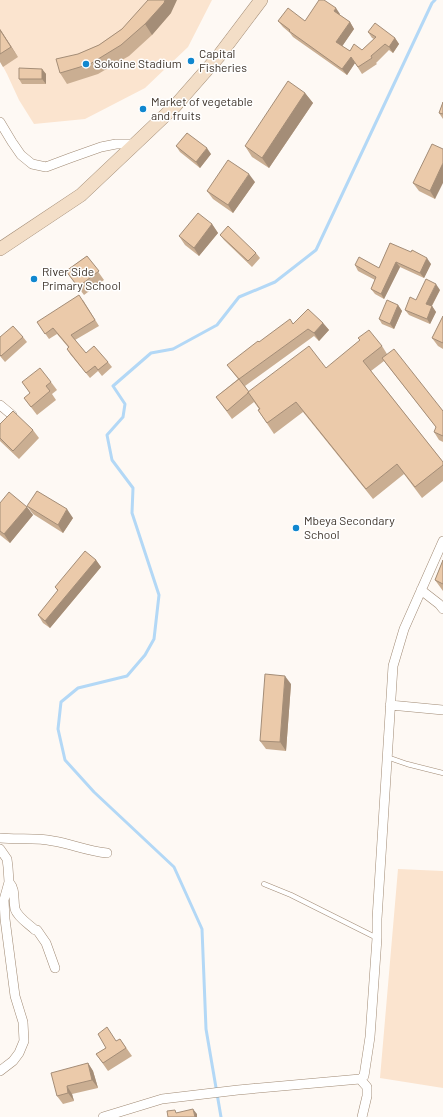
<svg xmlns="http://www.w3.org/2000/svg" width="443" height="1117" font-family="Barlow,sans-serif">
	<rect width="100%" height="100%" fill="#fef9f4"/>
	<path fill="#fbe4cf" d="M0 0H212L188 47 145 88 85 119 34 124 19 100 7 74 0 61Z
		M398 869 443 871V1088L380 1078Z"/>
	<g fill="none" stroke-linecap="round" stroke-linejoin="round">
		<path stroke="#b3d8f6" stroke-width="3" d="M221 1117 206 1029 202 929 174 867 94 792 65 760 58 729 61 702 78 688 127 676 145 655 154 639 159 595 132 513 133 488 112 460 107 435 123 417 125 404 113 386 151 353 173 349 217 325 239 297 275 282 316 250 432 3 435 0"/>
		<g stroke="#a08a74" stroke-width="5.5">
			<path id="lane" d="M387 757 407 764 443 773
				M264 884 291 895 377 938"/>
		</g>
		<g stroke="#a08a74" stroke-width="10">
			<path id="street" d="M0 122 12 142 21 155 32 164 46 167 70 158 101 147 116 144H135
				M0 405 12 415
				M421 590 439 604 443 609
				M390 705 443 710
				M0 838C18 840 35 837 53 841 72 844 87 851 107 853
				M0 849 7 859 8 867 9 882 4 900 5 919 15 996 23 1022 24 1041 19 1053 13 1061 0 1071
				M9 882C16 890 13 899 15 909 18 918 29 924 35 930H37L46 943 55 968
				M360 1079 367 1087V1096L362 1117
				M103 1117 162 1099 238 1090 360 1079 364 1076 370 1037 377 938V919L393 666 404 629 443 541"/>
		</g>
		<g stroke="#a08a74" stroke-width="14">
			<path id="secondary" d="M0 249 81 195 135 144 175 106 218 57 261 0"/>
		</g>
		<use href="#lane" stroke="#fff" stroke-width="4.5"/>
		<use href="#street" stroke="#fff" stroke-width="9"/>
		<use href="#secondary" stroke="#f3dec7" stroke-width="13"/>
	</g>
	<path fill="#caae92" d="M171 13 152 35 129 56 98 74 67 84 60 73 78 54 99 45 122 29Z
		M340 14V15L350 22 354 29 342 46 350 51 362 50 374 39 372 38 368 32 395 38 399 44 393 53 389 50 376 63 377 64 362 74 355 63 347 75 293 37 290 33 283 27 278 21H305Z
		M0 29 18 57 3 67 0 62Z
		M42 69 46 74V84H22L19 79Z
		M305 93 313 103 269 168 252 157 245 146Z
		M443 102V119L439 113Z
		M176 146 211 154 200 168 180 152Z
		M443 149 435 199 419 191 413 183Z
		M255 182 233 213 213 199 207 191Z
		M212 224 218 233 199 256 185 245 179 236Z
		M220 235 256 253 260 258 252 267 224 240Z
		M390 243 431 264 424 278 400 267 384 299 375 294 371 289 375 280 358 271 355 265 379 268Z
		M87 256 104 280 84 295 66 271Z
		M440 290 432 306 436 312 430 324 409 315 405 310 416 300Z
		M83 300 99 326 75 340 86 353 108 362 112 367 102 376 98 371 90 378 70 354 67 349 68 347 57 334 49 339 37 322Z
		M398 305 402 311 394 329 382 324 379 319Z
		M443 316V349L438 346 432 338Z
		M323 323 329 330 319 341 314 336 245 386 249 392 326 368 382 346 387 354 443 411V410V442L439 440 434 432 436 427 384 361 371 371 443 462V481L422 498 404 474 373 499 303 412 274 434 258 410 259 409 254 402 232 419 216 397 238 379 227 365 293 324Z
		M0 337H23L27 342 5 362 0 356Z
		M22 382H51L57 390 52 394 56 400 37 415 24 398 30 393Z
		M0 424 33 430 39 438 19 459 0 441Z
		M0 503 27 507 33 515 10 543 0 535Z
		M27 506 73 518 63 533 33 514Z
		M96 560 101 567 50 628 43 623 38 615 58 592 55 587Z
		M443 560V591L435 580Z
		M291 684 286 751 266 749 260 741Z
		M120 1039 132 1056 108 1071 96 1054Z
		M88 1063 93 1071 98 1088 72 1094 74 1101 63 1104 57 1096Z"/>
	<path fill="#a48d77" d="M165 0H177L171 13 152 35 145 24Z
		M336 8 340 14 338 17 334 11Z
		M350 22 354 29 341 48 336 42Z
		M0 29 18 57 11 47 0 30Z
		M395 38 399 44 393 53 389 47Z
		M351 57 355 63 347 75 342 69Z
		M42 69 46 74V84L42 79Z
		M305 93 313 103 269 168 262 158Z
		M207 148 211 154 200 168 196 162Z
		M443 163V183L435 199 430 191Z
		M249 174 255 182 233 213 228 205Z
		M212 224 218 233 199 256 194 248Z
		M427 258 431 264 424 278 420 273Z
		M396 262 400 267 384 299 381 294Z
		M436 284 440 290 430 309 426 304Z
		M398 305 402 311 394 329 390 324Z
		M432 306 436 312 430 324 427 319Z
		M323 323 329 330 319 341 314 333Z
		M27 507 33 515 10 543 4 534Z
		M67 509 73 518 63 533 58 525Z
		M96 560 101 567 50 628 45 621Z
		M285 676 291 684 286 751 280 742Z
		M88 1063 93 1071 98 1088 92 1080Z
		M67 1086 72 1094 74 1101 68 1093Z
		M193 1109 197 1114V1117H195Z"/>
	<path fill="#ebcaaa" stroke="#a48d77" d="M148 0H165L164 3 145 24 121 45 90 64 60 73 56 59 78 54 99 45 122 29Z
		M319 0H324L336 8 334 11 350 22 336 42 350 51 354 44 362 50 376 37 368 32 375 23 395 38 389 47 385 44 371 56 372 58 358 67 351 57 342 69 289 31 290 30 278 21 288 8 305 21Z
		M0 30 11 47 0 54Z
		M19 68 42 69V79H19Z
		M288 81 305 93 262 158 245 146Z
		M443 102V114L439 113Z
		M187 133 207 148 196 162 176 146Z
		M432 144 443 149V163L430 191 413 183Z
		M228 160 249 174 228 205 207 191Z
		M198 213 212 224 194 248 179 236Z
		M228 226 256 253 248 261 220 235Z
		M390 243 411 252 412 250 427 258 420 273 396 262 381 294 371 289 376 277 355 265 359 257 379 268Z
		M87 256 99 271 78 287 66 271Z
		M426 279 436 284 426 304 432 306 427 319 405 310 410 297 416 300Z
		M79 295 95 320 71 335 86 353 94 346 108 362 98 370 95 366 86 373 67 349 69 347 53 328 45 334 37 322Z
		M387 300 398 305 390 324 379 319Z
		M308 309 323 323 314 333 308 329 239 379 227 365 258 341 259 342 290 319 293 324Z
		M443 316V343L432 338Z
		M13 326 23 337 1 356 0 355V337Z
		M369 330 382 346 363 361 443 462V465L415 487 397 464 366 489 296 402 267 423 258 410 260 409 248 392 309 346 326 368 360 340 358 338Z
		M394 349 443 411V410V436L434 432 436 427 382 358Z
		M40 368 51 382 46 386 50 391 31 407 24 398 30 393 22 382Z
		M239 379 249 392H248V393L227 411 216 397Z
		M13 411 33 430 13 451 0 438V424Z
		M37 491 67 509 58 525 27 506Z
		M9 492 27 507 4 534 0 531V503Z
		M85 551 96 560 45 621 38 615 58 590 55 587Z
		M443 560V584L435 580Z
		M265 674 285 676 280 742 260 741Z
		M107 1027 116 1041 120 1039 126 1048 103 1063 96 1054 106 1048 98 1034Z
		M88 1063 92 1080 67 1086 68 1093 57 1096 51 1073Z
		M193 1109 195 1117H168L167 1111 175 1110 176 1113Z"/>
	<g fill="#1087cf" stroke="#fff" stroke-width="1.5">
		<circle cx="191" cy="61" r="4"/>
		<circle cx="86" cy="64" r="4"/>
		<circle cx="143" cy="109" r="4"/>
		<circle cx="34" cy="279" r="4"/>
		<circle cx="296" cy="528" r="4"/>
	</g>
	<g text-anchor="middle" stroke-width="3" stroke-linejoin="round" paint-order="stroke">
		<g font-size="12" fill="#3e342b" stroke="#fff" text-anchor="start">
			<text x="199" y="58">Capital<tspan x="199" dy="14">Fisheries</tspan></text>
			<text x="94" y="68">Sokoine Stadium</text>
			<text x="151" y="106">Market of vegetable<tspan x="151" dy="14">and fruits</tspan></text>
			<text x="42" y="276">River Side<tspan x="42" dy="14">Primary School</tspan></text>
			<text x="304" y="525">Mbeya Secondary<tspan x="304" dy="14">School</tspan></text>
		</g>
	</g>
</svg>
